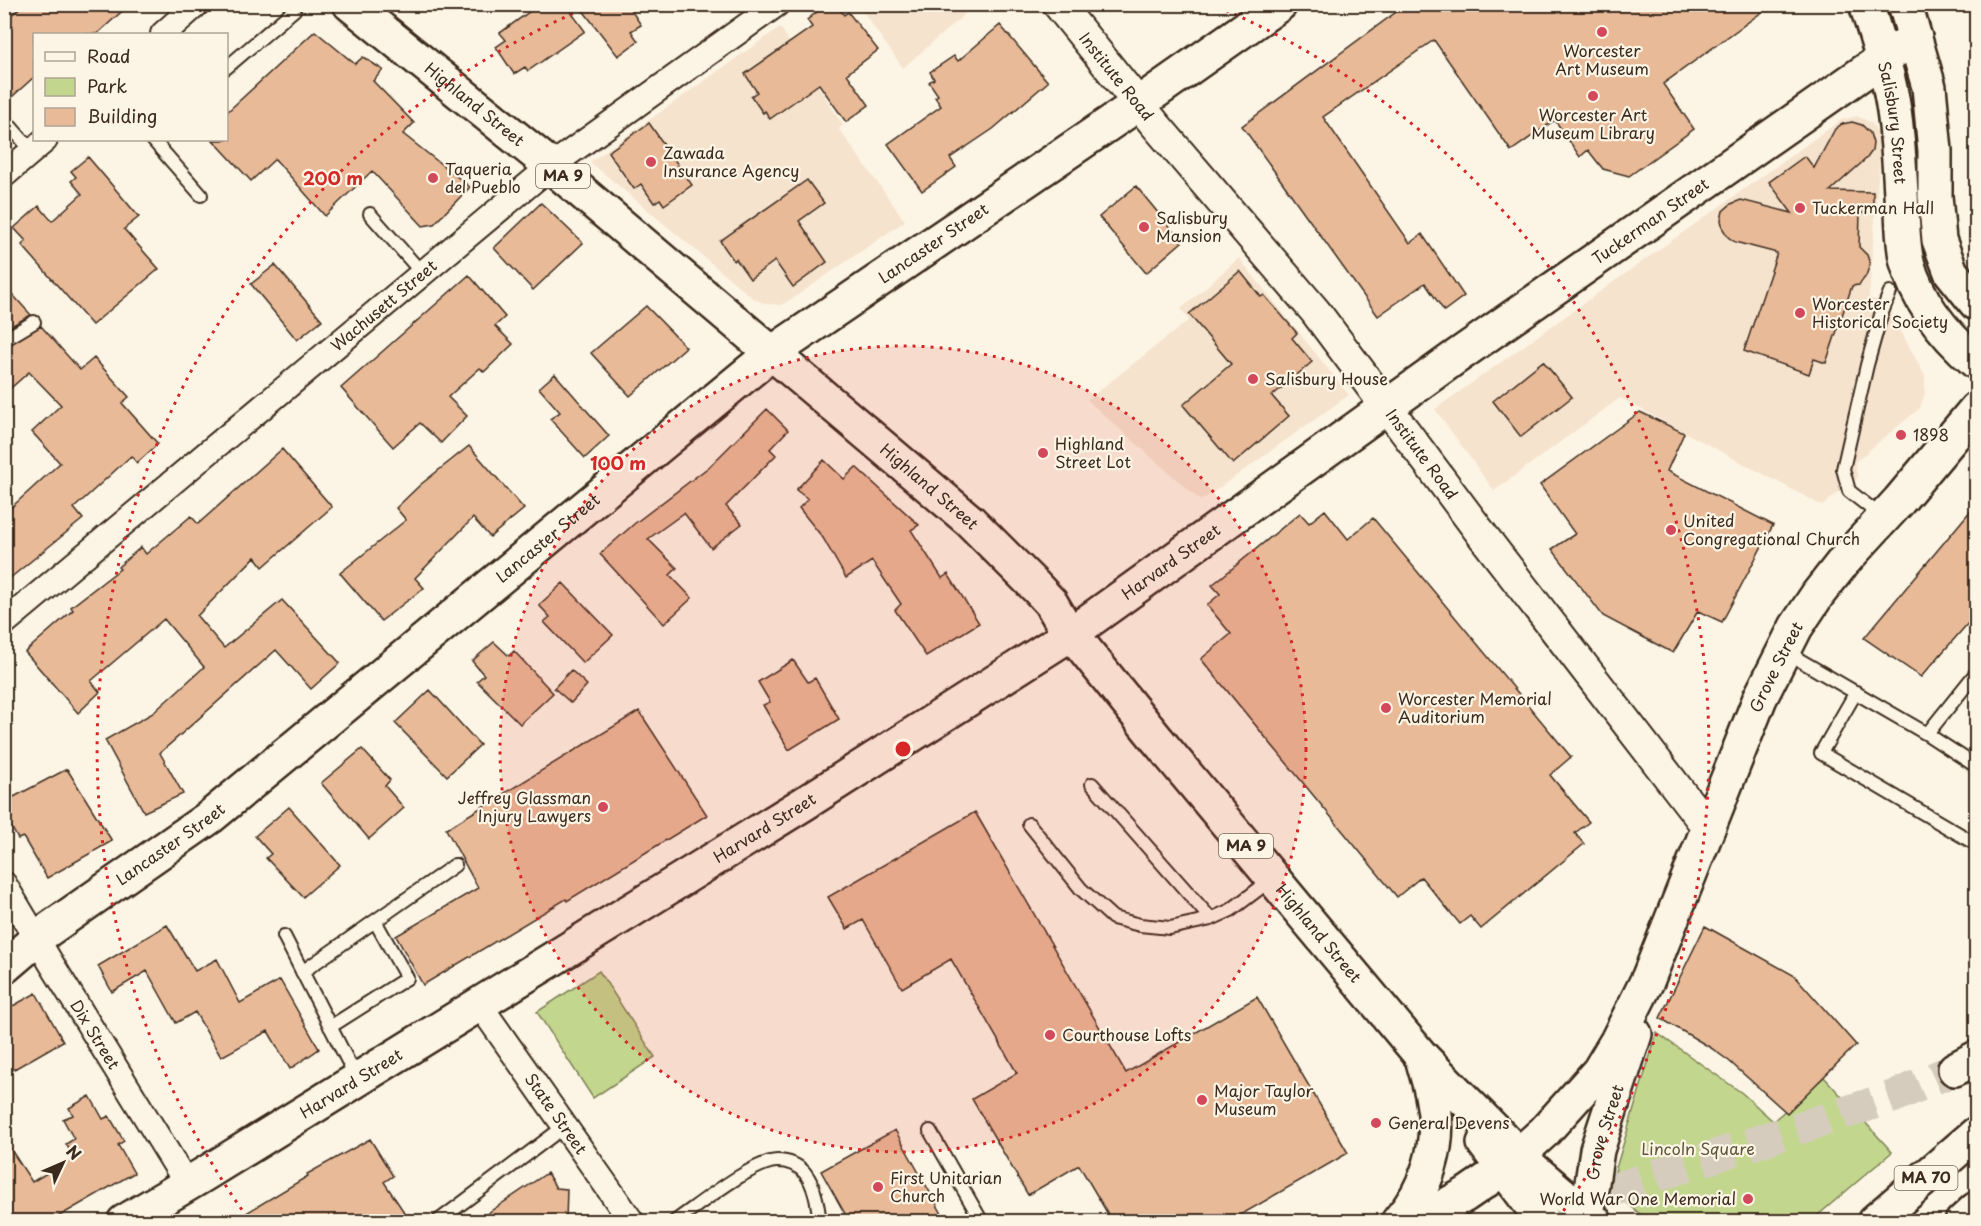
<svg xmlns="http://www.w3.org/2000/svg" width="1981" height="1226" font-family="'Playpen Sans',sans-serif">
	<rect width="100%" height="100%" fill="#fcf5e5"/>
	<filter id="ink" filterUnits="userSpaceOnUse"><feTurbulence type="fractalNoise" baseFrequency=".0167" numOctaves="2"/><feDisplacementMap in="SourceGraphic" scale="12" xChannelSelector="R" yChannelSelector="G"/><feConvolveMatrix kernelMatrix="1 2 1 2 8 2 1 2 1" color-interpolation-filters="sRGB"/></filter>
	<g filter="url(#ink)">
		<path fill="#f6e3ce" d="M858 5H975L903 68Z
			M780 27 843 125 839 129 905 221 795 297 781 305 766 304 754 299 590 162Z
			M1857 116 1872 123 1881 139 1869 298 1886 303 1925 376V393L1920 408 1855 462 1858 478 1837 493 1823 506 1620 398 1494 491 1435 409 1841 120Z
			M1239 258 1349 395 1201 501 1087 400 1189 320 1181 309Z"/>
		<path fill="#c2d78d" stroke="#7e8056" stroke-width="1.5" d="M599 971 655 1057 593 1098 537 1012Z
			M1657 1033 1742 1093 1773 1121 1824 1077 1892 1152 1811 1221H1648L1617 1194 1613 1178Z"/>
		<path fill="#e8ba98" stroke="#3b2a1e" stroke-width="1.5" d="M24 4H130L97 34H34V77L4 104 5 21Z
			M540 4H565L585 31 528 71 525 67 514 74 496 47 506 40 500 33Z
			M578 4H627L641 25 631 31 638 41 618 56Z
			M827 4H836L844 15 848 12 878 50 847 74 869 105 846 122 819 84 770 119 765 111 763 113 751 96 757 92 745 74 812 27 807 20Z
			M1407 4H1773L1663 84 1694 129 1629 176 1603 169 1588 150 1580 157 1555 120 1511 151 1434 40 1323 117 1410 243 1422 234 1464 296 1444 311 1425 283 1378 316 1242 126Z
			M1000 25 1048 82 993 129 950 158 956 167 922 191 888 144 941 106 935 97 938 95 929 82 934 79 930 72 954 56 958 61Z
			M315 31 355 64 363 57 383 70 373 81 414 123 403 134 470 187 434 224 423 226 372 171 325 216 275 159 251 181 213 140H226V113Z
			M1852 122 1862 125 1870 133 1873 143 1872 151 1867 158 1830 191 1873 192V213H1860L1859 247 1867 255 1870 264 1866 276 1859 285 1852 286 1826 363 1814 359 1809 374 1744 351 1777 253 1735 242 1728 237 1723 229 1721 220 1723 211 1731 204 1741 200 1792 213 1769 182 1805 156 1814 168 1835 129 1842 124Z
			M649 123 692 185 664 205 660 199 654 203 641 184 634 189 608 152Z
			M88 157 139 217 124 229 159 269 92 325 22 245 26 241 14 228 39 206 52 221 82 194 71 181 76 177 71 171Z
			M807 180 824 203 799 221 827 262 793 287 775 261 750 279 736 259 734 261 720 241Z
			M1136 186 1182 242 1146 273 1099 217Z
			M541 203 583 243 533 290 494 248Z
			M275 265 322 320 297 340 251 284Z
			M1240 271 1261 297 1264 295 1297 333 1292 338 1312 362 1272 396 1289 416 1233 464 1183 405 1231 364 1189 314Z
			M469 275 505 317 495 326 513 344 484 372 480 368 448 397 467 416 441 443 420 423 393 447 341 388Z
			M4 285 31 315 4 330Z
			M646 306 686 347 630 396 591 353Z
			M41 326 80 370 94 358 129 397 122 403 158 444 137 463 131 456 74 508 83 519 4 583V514L60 463 32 432 61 405 29 372 4 394V348Z
			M1543 361 1572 397 1521 437 1493 401Z
			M555 374 609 436 585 458 550 419 560 412 539 388Z
			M767 409 788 430 770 449 776 455 726 506 742 524 711 548 684 513 648 539 677 568 670 575 692 598 664 624 600 554 634 524 710 466Z
			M1640 412 1684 433 1667 471 1773 525 1722 622 1698 611 1673 653 1603 616 1552 549 1575 534 1540 485Z
			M469 446 524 509 490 537 473 518 415 578 424 588 381 621 340 573 406 520 396 508 420 485Z
			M282 449 332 507 263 567 255 557 197 616 224 648 282 600 340 663 311 689 276 650 160 753 183 794 144 812 105 740 153 713 204 667 164 619 91 681 100 692 78 713 25 652 73 610 71 607 120 569 118 567 141 547 146 554 191 516 198 524Z
			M824 460 844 479 856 467 919 525 911 530 942 578 948 574 979 623 926 656 895 610 901 604 872 561 846 578 823 538 799 508 808 499 796 490Z
			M1977 503V613L1921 677 1864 638Z
			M1325 510 1348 539 1373 518 1571 757 1550 775 1589 822 1575 833 1584 844 1481 929 1470 916 1460 924 1421 877 1397 897 1201 659 1231 634 1207 605 1220 594 1212 585 1300 513 1309 523Z
			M563 583 613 635 583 663 544 622 550 617 539 605Z
			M494 642 509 656 514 651 553 693 520 724 477 681 484 675 472 661Z
			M793 660 808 682 815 678 839 719 789 750 763 705 770 702 758 682Z
			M571 670 587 685 571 703 554 688Z
			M430 690 480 745 447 776 395 723Z
			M639 711 707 815 567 901 566 899 423 985 396 936 478 888 446 829Z
			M362 749 390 780 385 786 404 808 369 839 321 783Z
			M67 769 112 841 47 878 23 837 18 839 4 814V802Z
			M289 807 340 865 303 897 266 858 271 854 255 836Z
			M975 812 1126 1073 1257 997 1348 1153 1230 1221H1112L1079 1165 1028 1195 972 1099 1017 1073 951 959 902 988 863 920 847 929 828 897Z
			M167 925 195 971 217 959 240 1003 280 980 319 1049 290 1069 268 1031 221 1057 195 1012 176 1023 147 971 112 992 98 966Z
			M1705 926 1795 976 1856 1045 1787 1113 1729 1061 1711 1048 1660 1018Z
			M36 993 63 1041 4 1075V1011Z
			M90 1096 103 1119 109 1116 124 1141 118 1145 134 1173 51 1221H4V1139L32 1182 74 1157 66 1144 74 1139 63 1119 73 1115 69 1108Z
			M895 1130 946 1221H849L821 1171Z
			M370 1139 393 1176 384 1182 410 1221H233L308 1176 307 1174Z
			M547 1173 556 1188 567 1189 566 1221H476Z"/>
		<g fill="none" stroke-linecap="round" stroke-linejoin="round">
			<path stroke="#d5ccbd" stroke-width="33" stroke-dasharray="33 16" stroke-linecap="butt" d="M1517 1222 1895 1096 1955 1069"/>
			<g stroke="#3b2a1e" stroke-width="16">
				<path id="service" d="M226 68 294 10
					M4 119 32 151
					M153 140 201 195
					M370 214 422 273
					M4 340 34 322
					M1882 517 1849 491 1843 469 1867 365 1881 315 1890 292
					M1784 651 1927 734 1976 766
					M1856 692 1821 753 1976 844
					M1927 734 1976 673
					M1092 784 1211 919
					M1029 824 1081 889 1113 918 1140 925 1170 928 1211 919 1231 910 1272 879
					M284 936 357 1079
					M302 972 455 865
					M330 1027 407 978 375 921
					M930 1131 982 1222
					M437 1222 565 1126
					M674 1222C696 1207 753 1161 777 1161 788 1161 798 1165 805 1173 815 1185 818 1207 820 1222"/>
			</g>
			<g stroke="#3b2a1e" stroke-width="28">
				<g id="minor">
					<path d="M163 34 197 4"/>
					<path d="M4 175 45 140"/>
					<path id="s1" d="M4 623 551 166 777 4"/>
					<path id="s2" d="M4 884 51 963 187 1184"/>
					<path id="s3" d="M479 1004 632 1222"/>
				</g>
			</g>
			<g stroke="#3b2a1e" stroke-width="34">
				<g id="tertiary">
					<path id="s4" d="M1058 4 1154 123 1315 311 1480 532 1708 828"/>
				</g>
			</g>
			<g stroke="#3b2a1e" stroke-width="38">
				<g id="secondary">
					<path id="s5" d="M1866 4C1877 39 1889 75 1894 111 1899 144 1900 178 1902 212 1903 228 1903 246 1907 262 1918 303 1945 335 1976 362"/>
					<path d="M1905 4 1929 87 1935 151V196L1939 240 1951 272 1976 303"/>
					<path id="s6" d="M4 967 45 932 210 817 772 353 1138 104 1280 4"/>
					<path id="s7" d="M124 1222 203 1175 805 803 1072 633 1453 359 1881 60 1915 38"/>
					<path id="s8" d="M1416 1222 1465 1195 1503 1169 1544 1132 1599 1071 1617 1041 1648 979 1760 698 1796 627 1818 594 1844 561 1899 501 1976 409"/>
					<path id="s9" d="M1581 1222 1587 1215 1597 1150 1635 1034"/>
				</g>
			</g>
			<g stroke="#3b2a1e" stroke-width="38">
				<path id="primary" d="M1955 1069 1976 1058
					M1398 1222C1427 1189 1442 1145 1433 1101 1431 1086 1425 1071 1422 1057"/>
			</g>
			<g stroke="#3b2a1e" stroke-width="38">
				<g id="trunk">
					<path id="s10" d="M350 4 551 166 970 521 1036 587 1051 603 1061 620 1155 737 1422 1057 1534 1170 1595 1222"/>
					<path d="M1484 1143 1544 1222"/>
					<path d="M1874 1222 1976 1134"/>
					<path d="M1962 1222 1976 1209"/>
				</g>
			</g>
			<use href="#service" stroke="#fcf5e5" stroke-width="12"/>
			<use href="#minor" stroke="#fcf5e5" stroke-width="24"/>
			<use href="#tertiary" stroke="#fcf5e5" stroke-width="30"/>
			<use href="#secondary" stroke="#fcf5e5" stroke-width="33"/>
			<use href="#primary" stroke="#fcf5e5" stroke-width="33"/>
			<use href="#trunk" stroke="#fcf5e5" stroke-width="33"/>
		</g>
	</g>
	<circle cx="903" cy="749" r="403" fill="#d62828" fill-opacity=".12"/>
	<g fill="none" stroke="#d62828" stroke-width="3" stroke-dasharray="3 6">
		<circle cx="903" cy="749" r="403"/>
		<path d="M247 1217A806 806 0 0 1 588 7M1218 7A806 806 0 0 1 1559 1217"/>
	</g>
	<g fill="#d1495b" stroke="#fcf5e5" stroke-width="2">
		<circle cx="1602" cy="32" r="6"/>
		<circle cx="1593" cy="96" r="6"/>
		<circle cx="651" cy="162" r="6"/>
		<circle cx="433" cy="178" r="6"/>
		<circle cx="1800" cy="208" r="6"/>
		<circle cx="1144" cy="227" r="6"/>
		<circle cx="1800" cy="313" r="6"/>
		<circle cx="1253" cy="379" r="6"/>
		<circle cx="1901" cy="435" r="6"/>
		<circle cx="1043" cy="453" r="6"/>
		<circle cx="1671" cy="530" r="6"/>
		<circle cx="1386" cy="708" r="6"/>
		<circle cx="603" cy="807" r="6"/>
		<circle cx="1050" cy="1035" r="6"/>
		<circle cx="1202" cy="1100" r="6"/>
		<circle cx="1376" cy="1123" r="6"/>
		<circle cx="878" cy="1187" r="6"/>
		<circle cx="1748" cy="1199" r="6"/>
	</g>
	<g text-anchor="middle" stroke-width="4.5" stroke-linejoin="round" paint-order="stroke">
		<g fill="#fcf5e5" stroke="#75675a" stroke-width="1.5">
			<rect x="536" y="164" width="54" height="24" rx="4.5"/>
			<rect x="1219" y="834" width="54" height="24" rx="4.5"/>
			<rect x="1894.5" y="1166" width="63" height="24" rx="4.5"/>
		</g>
		<g font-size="15" font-weight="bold" fill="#3b2a1e">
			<text x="563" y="181">MA 9</text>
			<text x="1246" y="851">MA 9</text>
			<text x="1926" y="1183">MA 70</text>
		</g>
		<g font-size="16" fill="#3b2a1e" stroke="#fcf5e5" text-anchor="start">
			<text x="1602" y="57" text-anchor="middle">Worcester<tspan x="1602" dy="18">Art Museum</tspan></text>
			<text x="1593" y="121" text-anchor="middle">Worcester Art<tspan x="1593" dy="18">Museum Library</tspan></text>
			<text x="663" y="159">Zawada<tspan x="663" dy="18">Insurance Agency</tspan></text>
			<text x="445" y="175">Taqueria<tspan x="445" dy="18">del Pueblo</tspan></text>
			<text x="1812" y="214">Tuckerman Hall</text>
			<text x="1156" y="224">Salisbury<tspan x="1156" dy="18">Mansion</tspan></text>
			<text x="1812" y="310">Worcester<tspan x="1812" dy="18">Historical Society</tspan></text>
			<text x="1265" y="385">Salisbury House</text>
			<text x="1913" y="441">1898</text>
			<text x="1055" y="450">Highland<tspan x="1055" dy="18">Street Lot</tspan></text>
			<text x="1683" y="527">United<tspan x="1683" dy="18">Congregational Church</tspan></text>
			<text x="1398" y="705">Worcester Memorial<tspan x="1398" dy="18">Auditorium</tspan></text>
			<text x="591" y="804" text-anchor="end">Jeffrey Glassman<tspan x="591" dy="18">Injury Lawyers</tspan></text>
			<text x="1062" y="1041">Courthouse Lofts</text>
			<text x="1214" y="1097">Major Taylor<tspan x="1214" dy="18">Museum</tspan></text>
			<text x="1388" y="1129">General Devens</text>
			<text x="890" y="1184">First Unitarian<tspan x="890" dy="18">Church</tspan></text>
			<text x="1736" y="1205" text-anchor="end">World War One Memorial</text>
		</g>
		<g font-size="16" fill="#3b2a1e" stroke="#fcf5e5">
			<text dy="6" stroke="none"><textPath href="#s4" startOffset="93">Institute Road</textPath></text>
			<text dy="6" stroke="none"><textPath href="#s10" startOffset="160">Highland Street</textPath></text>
			<text dy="6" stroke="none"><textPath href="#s5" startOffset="122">Salisbury Street</textPath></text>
			<text dy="6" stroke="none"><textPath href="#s7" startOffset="1826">Tuckerman Street</textPath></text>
			<text dy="6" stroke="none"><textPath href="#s6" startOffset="1179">Lancaster Street</textPath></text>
			<text dy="6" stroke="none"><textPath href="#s1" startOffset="495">Wachusett Street</textPath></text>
			<text dy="6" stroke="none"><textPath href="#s4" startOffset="579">Institute Road</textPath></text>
			<text dy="6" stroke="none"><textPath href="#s10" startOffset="754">Highland Street</textPath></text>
			<text dy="6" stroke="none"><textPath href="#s6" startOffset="693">Lancaster Street</textPath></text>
			<text dy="6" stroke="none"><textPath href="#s7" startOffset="1238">Harvard Street</textPath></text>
			<text dy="6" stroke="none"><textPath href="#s8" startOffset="681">Grove Street</textPath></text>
			<text dy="6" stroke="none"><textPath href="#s7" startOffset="752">Harvard Street</textPath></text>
			<text dy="6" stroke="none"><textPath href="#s6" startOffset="207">Lancaster Street</textPath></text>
			<text dy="6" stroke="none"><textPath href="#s10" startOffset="1348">Highland Street</textPath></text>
			<text dy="6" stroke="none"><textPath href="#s2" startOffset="176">Dix Street</textPath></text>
			<text dy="6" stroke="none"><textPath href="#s7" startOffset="266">Harvard Street</textPath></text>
			<text dy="6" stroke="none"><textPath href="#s3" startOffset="134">State Street</textPath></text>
			<text dy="6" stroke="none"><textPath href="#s9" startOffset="94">Grove Street</textPath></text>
		</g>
		<g font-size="16" fill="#5d553a" stroke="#fcf5e5">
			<text x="1698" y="1155">Lincoln Square</text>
		</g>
	</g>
	<circle cx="903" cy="749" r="9" fill="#d62828" stroke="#fcf5e5" stroke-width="3"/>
	<g font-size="18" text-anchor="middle" font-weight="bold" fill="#d62828" stroke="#fcf5e5" stroke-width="4.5" stroke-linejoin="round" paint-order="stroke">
		<text x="333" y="185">200 m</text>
		<text x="618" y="470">100 m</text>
	</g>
	<rect width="1981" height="1226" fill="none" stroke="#fcf5e5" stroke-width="24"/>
	<rect x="12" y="12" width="1957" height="1202" fill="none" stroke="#3b2a1e" stroke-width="2" filter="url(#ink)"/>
	<rect x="33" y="33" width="195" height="108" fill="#fcf5e5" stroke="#afa495" stroke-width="1.5"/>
	<rect x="45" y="52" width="30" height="9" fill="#fcf5e5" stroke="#afa495" stroke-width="1.5"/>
	<text x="87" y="63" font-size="18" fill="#3b2a1e">Road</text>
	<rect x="45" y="78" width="30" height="18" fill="#c2d78d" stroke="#afa495" stroke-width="1.5"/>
	<text x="87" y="93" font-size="18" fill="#3b2a1e">Park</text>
	<rect x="45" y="108" width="30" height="18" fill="#e8ba98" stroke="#afa495" stroke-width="1.5"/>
	<text x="87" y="123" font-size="18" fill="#3b2a1e">Building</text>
	<g transform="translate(63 1163) rotate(46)" stroke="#fcf5e5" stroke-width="4.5" paint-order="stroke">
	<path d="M0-4.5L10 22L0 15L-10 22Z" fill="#3b2a1e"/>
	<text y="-9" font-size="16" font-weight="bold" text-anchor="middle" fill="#3b2a1e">N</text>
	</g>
</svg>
